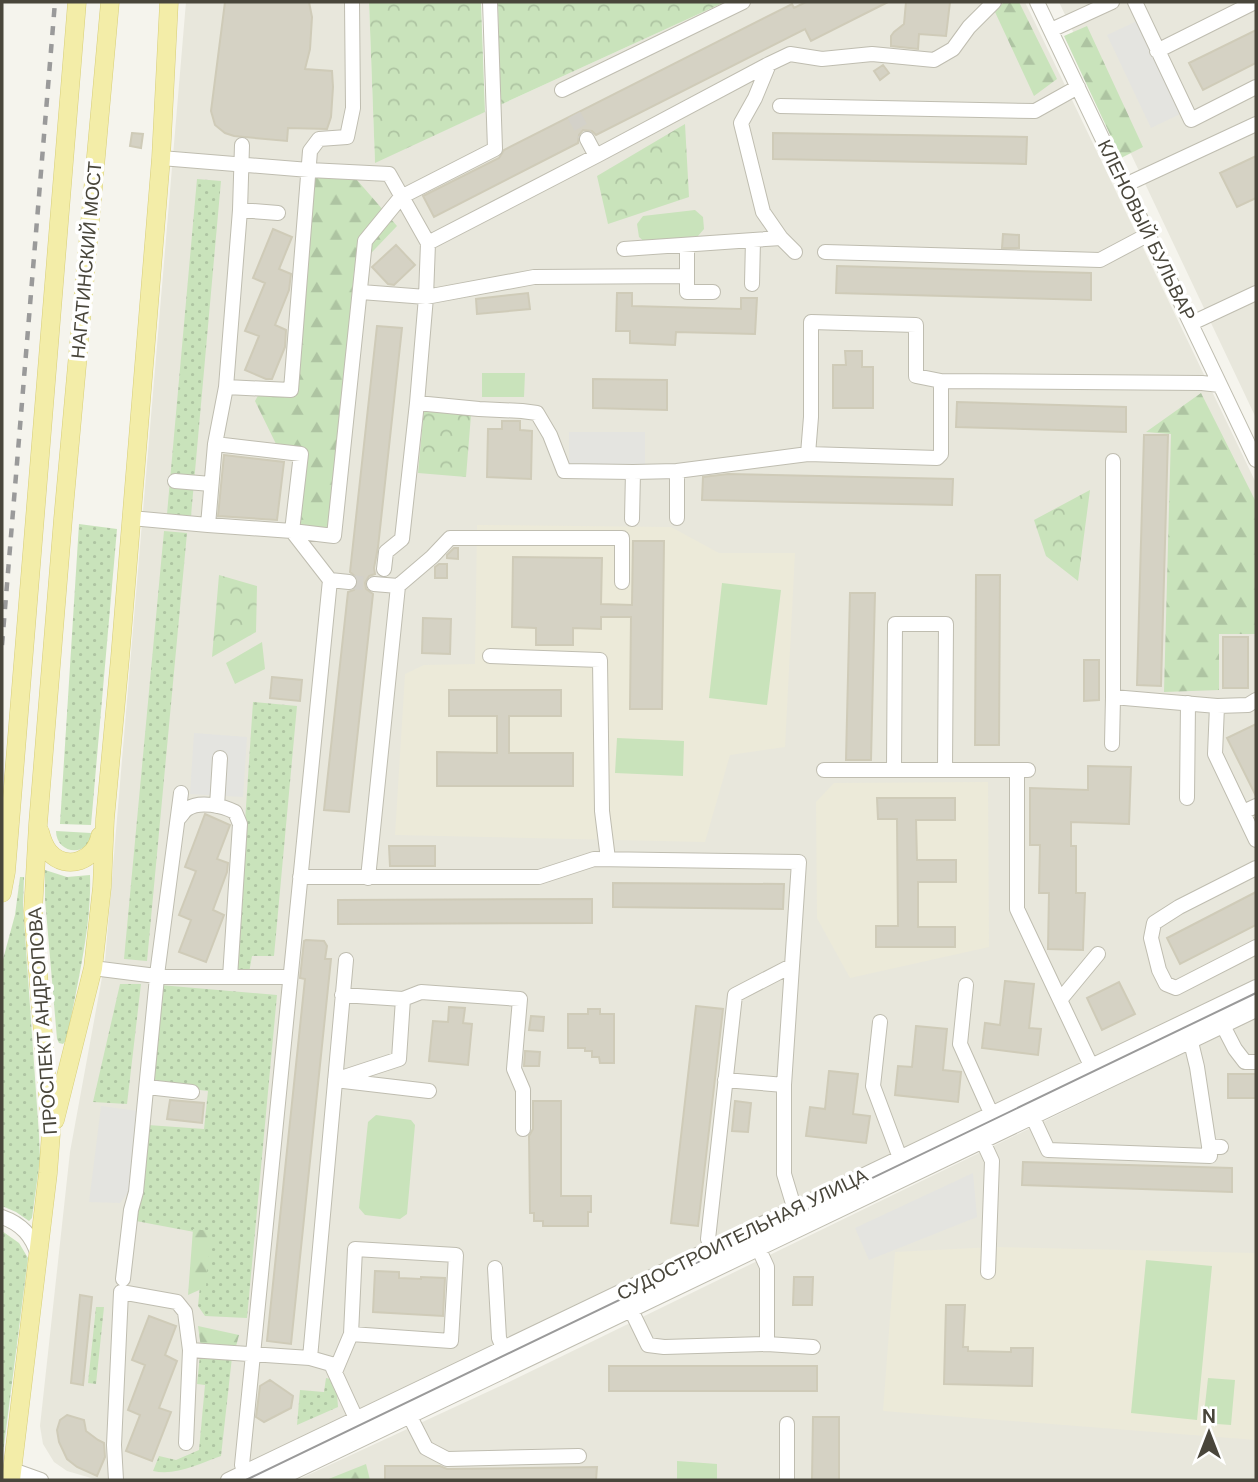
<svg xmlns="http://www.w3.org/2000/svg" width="1258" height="1482" font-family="'DM Sans',sans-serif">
	<defs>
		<pattern id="grass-dots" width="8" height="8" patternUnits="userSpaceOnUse" patternTransform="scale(1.75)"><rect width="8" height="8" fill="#c9e3bb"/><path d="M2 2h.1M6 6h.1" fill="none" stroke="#aec4a2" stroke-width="1.8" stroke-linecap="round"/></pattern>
		<pattern id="forest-firs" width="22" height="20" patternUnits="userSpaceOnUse" patternTransform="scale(1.75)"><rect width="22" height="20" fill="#c9e3bb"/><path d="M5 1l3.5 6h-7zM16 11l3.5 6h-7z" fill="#aec4a2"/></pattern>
		<pattern id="park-crowns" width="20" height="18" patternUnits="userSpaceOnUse" patternTransform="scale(1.75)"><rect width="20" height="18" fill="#c9e3bb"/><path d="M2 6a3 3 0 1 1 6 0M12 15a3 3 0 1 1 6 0" fill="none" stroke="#aec4a2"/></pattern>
	</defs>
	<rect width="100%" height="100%" fill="#f5f4ed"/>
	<path fill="#e8e7dc" d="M186 2H369L375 162 725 2H1025L1256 483V980L221 1480H98L67 1471 54 1462 43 1444 40 1426 70 1152 105 961Z
		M1059 2H1256V418Z
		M1256 1018V1480H297L511 1381Z"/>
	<path fill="#ecead9" d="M477 525 671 527 719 553H795L785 747 730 755 705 842 395 835 405 674 424 665 475 664Z
		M988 782 989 947 850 978 817 918 816 802 834 783Z
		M995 1247 1256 1253V1440L883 1411 895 1252Z"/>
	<path fill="url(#grass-dots)" d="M197 179 221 181 191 516 167 514Z
		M79 524 117 529 91 825 60 824Z
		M164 531 187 533 147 961 124 959Z
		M253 702 297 706 274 956H252L249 973 235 971Z
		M56 831 91 833C90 837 90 842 87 845 76 856 56 849 56 831Z
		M45 870 67 877 90 875C92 926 76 989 67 1039L63 1044 59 1043 57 1039 45 899Z
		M20 877H24L23 906 39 1135 40 1159 32 1218 29 1221 16 1212 2 1206V963L15 915Z
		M120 984H141L127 1104 93 1102Z
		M160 985 277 995 247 1318 205 1316 198 1306 205 1234 136 1221 148 1125 204 1129 208 1091 150 1084Z
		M2 1231 19 1243 28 1258 2 1461Z
		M96 1307H104L96 1384 88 1383Z
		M200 1355 232 1357 221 1456C199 1464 176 1476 153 1471L159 1456 176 1460 199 1450 205 1385 197 1384Z
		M326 1378 336 1380 338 1407 297 1425 300 1390 324 1392Z"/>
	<path fill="url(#forest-firs)" d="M1004 2H1019L1057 79 1034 96 995 12Z
		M1087 26 1143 147 1121 158 1064 36Z
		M314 176 357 180 397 226 354 271 331 529 300 525 307 450 276 444 255 401 260 392 293 394Z
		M1201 393 1256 502V634H1219V690L1164 692 1171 434 1146 432Z
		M193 1229 210 1231 206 1287 188 1295Z
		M198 1326 239 1335 235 1350 201 1348Z
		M366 1464 370 1480H326Z"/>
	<path fill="url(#park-crowns)" d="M369 2H481L485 112 375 163Z
		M498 2H725L500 105Z
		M685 124 689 197 608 224 597 176Z
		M424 409 471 415 466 477 418 473Z
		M1090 490 1078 581 1046 556 1034 520Z
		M219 575 257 586 256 632 212 657Z"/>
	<path fill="#c9e3bb" d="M695 210 703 217 704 229 698 236 646 243 639 237 637 224 643 216Z
		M482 373H525L524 397H482Z
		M722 583 781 590 767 705 709 698Z
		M262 642 265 669 235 684 226 663Z
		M617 738 684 741 683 776 615 773Z
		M376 1115 411 1120 415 1125 407 1214 400 1219 365 1215 359 1208 368 1122Z
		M1146 1260 1212 1266 1197 1420 1131 1413Z
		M1208 1378 1235 1380 1231 1425 1203 1423Z
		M677 1461 717 1464V1480H677Z"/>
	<path fill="#e4e4e0" d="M1137 21 1180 114 1151 128 1107 35Z
		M569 432H645V467L569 466Z
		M194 733 247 737 243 797 190 794Z
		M101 1106 138 1111 130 1190 120 1203 89 1202Z
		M973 1173 977 1217 869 1260 855 1228Z"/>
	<path fill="#d5d2c4" stroke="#cfcbb8" stroke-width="2" d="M225 2H309L312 17 310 49 305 69 332 71 333 87 331 117 327 129 288 128 287 141 234 136 225 133 215 125 211 111Z
		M806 2H888L811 41 805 29 596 135 592 131 583 130 579 135 578 143 434 217 423 196 499 158 504 150 792 4 794 8Z
		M906 2H950L946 36 919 34 918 49 891 46V36L894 32 904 24Z
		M1256 30V63L1203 90 1189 63Z
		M883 65 889 73 880 80 874 71Z
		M132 133 143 134 141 148 130 146Z
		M773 133 1027 137 1026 164 773 159Z
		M1256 156V198L1237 207 1220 173Z
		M273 229 292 237 279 269 291 274 289 290 275 325 286 330 285 347 272 379H266L245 370 259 336 245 331 265 283 253 278Z
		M1003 234 1019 235V248H1002Z
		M396 245 415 265 394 285 388 284 372 267Z
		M837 266 1091 273V300L836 293Z
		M528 293 530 309 477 314 476 299Z
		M617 293H632V306L741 309V298H757L755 334 676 332 675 345 630 343V331H616Z
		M377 326 402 328 378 547 374 568 375 574 369 576 365 583 366 589 373 594 349 812 324 810 348 592 354 590 358 584 357 578 350 572Z
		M845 351H862V367H873V408H833V365H846Z
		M593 379 667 380V410L593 408Z
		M957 402 1126 407V432L956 427Z
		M502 421H520V430L532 431 531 479 487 477 488 429H502Z
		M1144 435H1168L1161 686 1137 685Z
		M224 455 284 462 277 520 218 516Z
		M728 474 953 479 952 505 702 500 703 477Z
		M633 541H664L662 709H630L631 617H601V629L573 628V645H536V628L512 627 513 557 602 558 601 604 632 605Z
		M454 548H458V559L447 558V555Z
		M439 564H447V578H435V567Z
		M976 575H1000L999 745H975Z
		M850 593H875L871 760H846Z
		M423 618 451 619 450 654 422 653Z
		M1223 637H1248V688H1223Z
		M1084 660H1099V700L1084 701Z
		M272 677 302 680 300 701 270 698Z
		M449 690H561V716H509V753H573V786H437V752L497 753V716H449Z
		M1256 724V796L1227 738Z
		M1088 766 1131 767 1129 824 1071 822V846H1076V893H1085L1083 950 1048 949 1049 893H1039L1040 845H1030V788L1088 790Z
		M877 798H955V820H916L917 860H956V882H918V927H955V947H876V926H898L897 819H878Z
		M205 814 230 825 217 859 228 863 227 872 213 910 224 915 206 962 179 952 191 920 179 915 196 871 185 867Z
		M389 846H435V866H390Z
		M613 883 784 884 783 909 613 907Z
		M1256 892V925L1180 964 1167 938Z
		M592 899V923L338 924V900Z
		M306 940 324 941 327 946 325 959H331L291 1344 267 1341 305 979 300 978 304 941Z
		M1005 981 1034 984 1029 1028 1041 1029 1038 1055 982 1048 985 1023 1000 1025Z
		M1119 982 1135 1014 1102 1030 1087 998Z
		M696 1006 723 1009 698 1226 671 1223Z
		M449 1007 465 1008 463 1023 472 1024 468 1065 429 1061 433 1021 448 1022Z
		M588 1009H600V1014H614V1063H600L599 1057H592V1051H585V1048H568V1014H588Z
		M531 1016 544 1017 543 1031 529 1030Z
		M916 1026 947 1029 943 1070 961 1072 958 1102 895 1095 898 1066 912 1067Z
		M525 1051 540 1052 539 1066H524Z
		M829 1071 858 1074 853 1114 870 1116 866 1143 806 1136 810 1107 825 1109Z
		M1228 1074H1256V1098H1228Z
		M170 1100 204 1103 202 1123 167 1119Z
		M533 1101H561V1196H591V1212H588V1226H543V1221H534V1213H530L529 1136 533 1129Z
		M735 1101 751 1103 748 1132 732 1131Z
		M1023 1162 1232 1168V1192L1022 1185Z
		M375 1271 399 1272V1278L421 1279V1277L445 1278 443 1316 373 1312Z
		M794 1277H813L812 1305H793Z
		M80 1295 92 1297 83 1385 71 1383Z
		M946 1305H965L963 1347H968V1351L1011 1352V1348H1033L1032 1386 944 1384Z
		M149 1316 176 1326 165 1355 177 1361 159 1408 171 1412 152 1461 126 1451 140 1415 128 1410 145 1365 132 1360Z
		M609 1366H817V1391H609Z
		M270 1380 293 1396 291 1408 264 1422 256 1417 260 1386Z
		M67 1415 84 1420 86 1431 98 1440 104 1443 105 1457 97 1476 77 1467 67 1459 59 1442 57 1430 60 1420Z
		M813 1417H839V1480H812Z
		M385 1466H440L447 1469 597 1467 596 1480H385Z"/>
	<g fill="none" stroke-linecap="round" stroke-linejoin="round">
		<path stroke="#d3d1c9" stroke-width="14" stroke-dasharray="14 7" stroke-linecap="butt" d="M574 115 587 139
			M349 582 374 584"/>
		<g stroke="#bfbdb0" stroke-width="16">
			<path id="minor" d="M1037 2 1256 460
				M1135 2 1191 120 1256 87
				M1051 30 1112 2
				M1157 51 1255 2
				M769 64 755 98 741 123 763 212 781 238 795 252
				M562 90 743 2
				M780 106 1035 111 1078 87
				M596 156 769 64 790 54 822 59 872 54 934 60 953 49 969 27 994 2
				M161 158 309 170 389 174 428 243 426 297 417 403 402 539 386 552 384 569
				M1125 185 1256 124
				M240 210 242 145
				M278 213 240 210 226 387 291 390 310 151 319 139 347 137 353 108 352 2
				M428 243 596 156 587 139
				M624 249 781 238
				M825 252 1100 260 1149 234
				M687 276V292H713
				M752 284 753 240
				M361 292 426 297 534 277 687 276V245
				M1192 323 1256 293
				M941 381 916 376V325L811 322V417L808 454 937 458 941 454V381L1202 383 1220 385
				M417 403 479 409 522 411 537 413 550 435 564 471 633 472 677 471V518
				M215 444 226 387
				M1113 461V697L1217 706 1248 705 1256 700
				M677 471 808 454
				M175 481 211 484
				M131 518 208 525 292 531 301 454 215 444 208 525
				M632 519 633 472
				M292 531 334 536 365 241 401 197 495 149 490 2
				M330 580 349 582
				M374 584 398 586
				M490 656 600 660 602 811 608 859
				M1217 706 1215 754 1256 840
				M1112 744 1113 697
				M824 770H1028
				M894 770 895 624H946L945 770
				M1017 770V909L1060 1000
				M1187 798 1188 703
				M217 806 220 758
				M1243 812 1256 806
				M179 818C182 815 184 811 187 809 200 800 223 806 235 812L240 824 230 977
				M1256 868 1179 907 1154 923 1151 938 1159 970 1166 984 1176 988 1256 947
				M300 877H539L594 859 799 862 784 1085V1174L797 1217
				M368 878 398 586 432 557 450 538H622V582
				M93 968 164 977H290
				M966 985 960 1044 995 1122
				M342 995 403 999 421 992 520 999 514 1069 523 1090V1129
				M403 999 399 1059 335 1080 429 1091
				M1219 1018 1235 1049 1245 1062H1256
				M880 1022 873 1086 903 1166
				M1189 1034 1197 1067 1209 1146
				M1095 1074 1060 1000 1098 954
				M725 1080 784 1085
				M147 1087 192 1092
				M1029 1109 1048 1150 1210 1156 1209 1146 1221 1147
				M979 1133 992 1161 988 1272
				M2 1217C22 1224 32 1236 38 1255
				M756 1243 767 1267V1344L813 1347
				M716 1256 708 1239 735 995 791 966
				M495 1268 499 1338 503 1348
				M123 1279 131 1210 136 1192 158 967 181 793
				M631 1310 648 1345 664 1347 767 1344
				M310 1358 346 960
				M335 1372 351 1334 451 1341 456 1255 355 1249 351 1334
				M406 1409 426 1448 447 1459 579 1456
				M186 1443 190 1350 310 1358 331 1364 360 1427
				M13 1470 41 1480
				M248 1477 242 1465 330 580 292 531
				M116 1480 114 1445 121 1292 177 1302 185 1312 190 1350
				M228 1480 1256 987
				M253 1480 1256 999
				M277 1480 1256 1010
				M787 1480V1424"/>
		</g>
		<g stroke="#d7ce79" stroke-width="19">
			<path id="major" d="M40 832C42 840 44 846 49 852 67 872 96 860 100 836
				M2 893 6 872 77 2
				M55 1120 93 968 102 887 105 819 120 658 161 158 169 2
				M11 1480 48 1173 51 1133 33 911 38 824 63 519 110 2"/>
		</g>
		<use href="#minor" stroke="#fff" stroke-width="14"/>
		<use href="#major" stroke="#f3eda8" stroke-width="18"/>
		<path stroke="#9a9a9a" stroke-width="2" d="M246 1480 1256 993"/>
		<path stroke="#9a9a9a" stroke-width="4.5" stroke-dasharray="9 9" stroke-linecap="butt" d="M2 645 55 2"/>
	</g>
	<g text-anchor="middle" stroke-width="7" stroke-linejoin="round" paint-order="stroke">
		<g font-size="19" fill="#49463b" stroke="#fff">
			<text transform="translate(1147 230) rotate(64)" y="7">КЛЕНОВЫЙ БУЛЬВАР</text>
			<text transform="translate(86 260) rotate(-85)" y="7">НАГАТИНСКИЙ МОСТ</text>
			<text transform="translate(42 1021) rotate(-94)" y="7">ПРОСПЕКТ АНДРОПОВА</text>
			<text transform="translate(742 1234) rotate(-26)" y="7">СУДОСТРОИТЕЛЬНАЯ УЛИЦА</text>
		</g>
	</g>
	<rect width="1258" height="1482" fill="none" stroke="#49463b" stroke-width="7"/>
	<g transform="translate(1209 1433)" stroke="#ffffff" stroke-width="5" paint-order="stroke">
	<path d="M0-5L12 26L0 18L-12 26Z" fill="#49463b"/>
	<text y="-10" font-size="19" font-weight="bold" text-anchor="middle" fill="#49463b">N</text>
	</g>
</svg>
